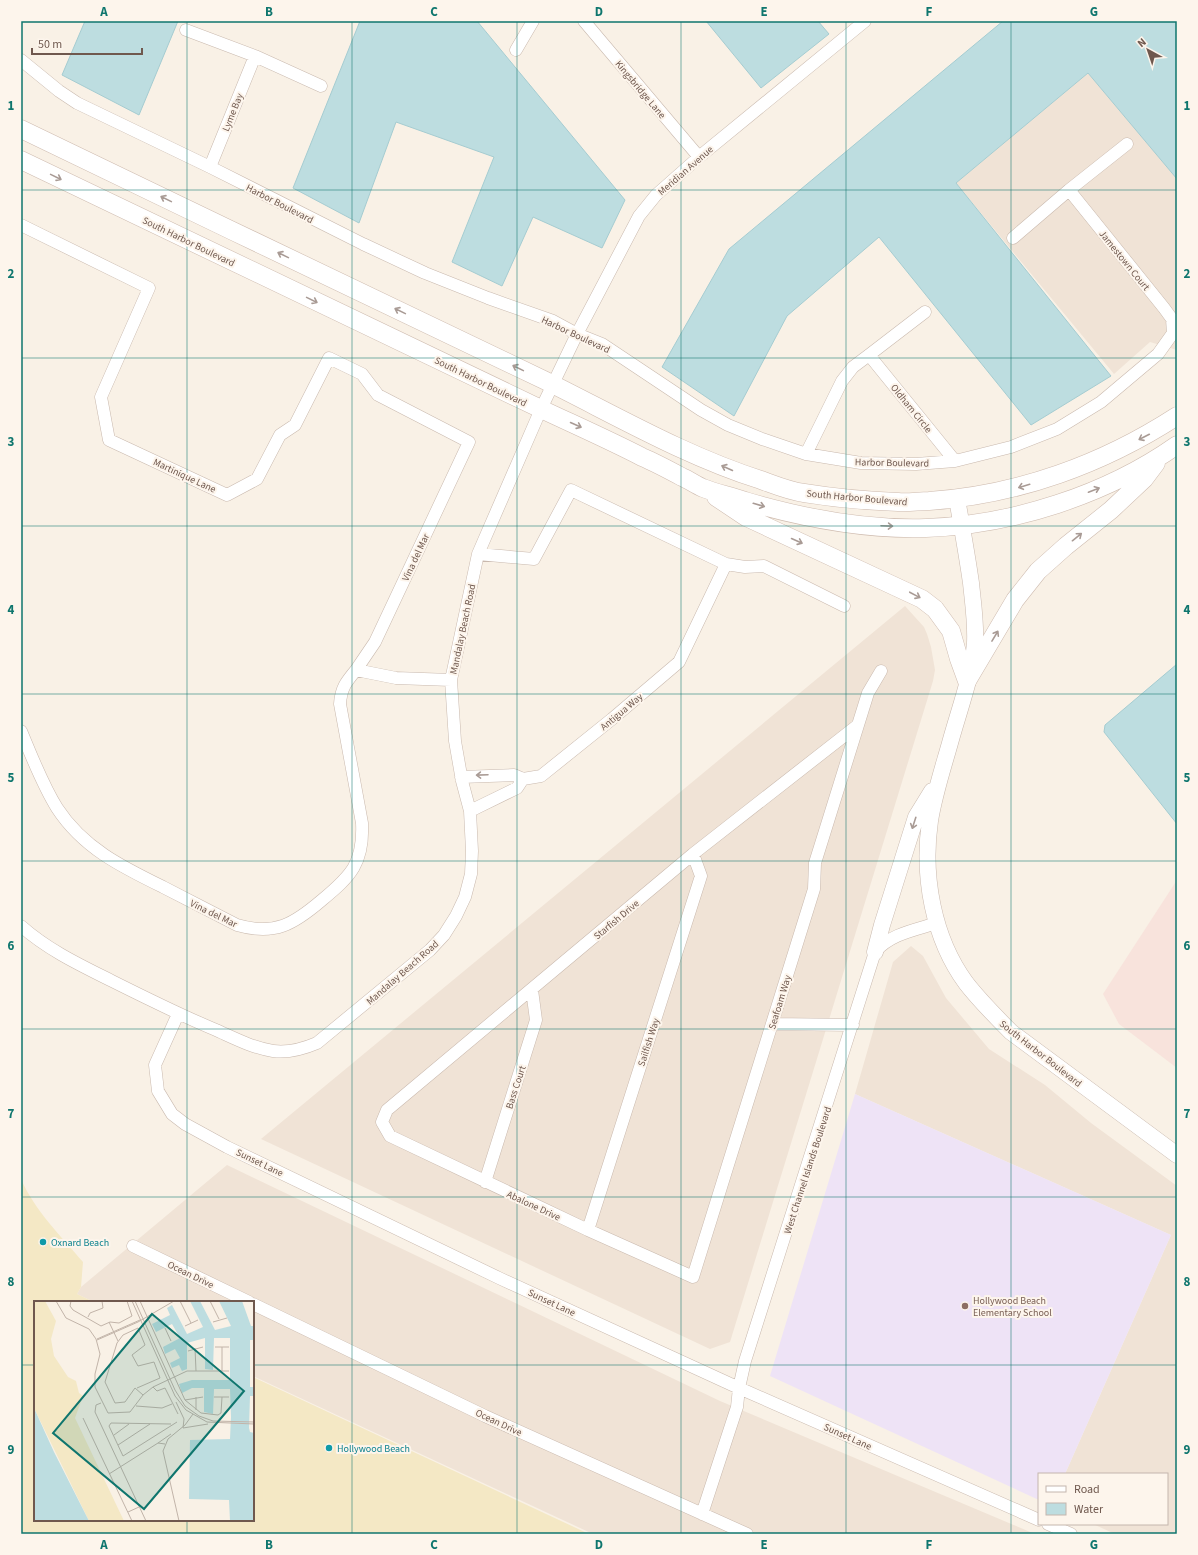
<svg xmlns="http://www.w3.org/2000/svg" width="1198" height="1555" font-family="'Source Sans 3',sans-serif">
	<rect width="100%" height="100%" fill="#f9f1e6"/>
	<path fill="#f0e3d6" d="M1088 73 1177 179V350L1150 342 1114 374 956 183Z
		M905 606 924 627 927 634 931 647 935 670 933 681 730 1342 710 1349 261 1139Z
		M911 946 923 956 946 998 989 1049 1045 1085 1091 1123 1177 1186V1534H1115L1093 1524H1167V1474H1065L1171 1235 855 1094 893 962Z
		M227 1165 720 1401 1035 1534H593L253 1376V1302H94L77 1294 81 1287Z"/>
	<path fill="#f8e3dc" d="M1177 880V1068L1119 1024 1103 994Z"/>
	<path fill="#eee3f6" d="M855 1094 1171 1235 1065 1474H1039V1500L770 1376Z"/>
	<path fill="#f4e8c5" d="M21 1179C35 1211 61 1236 83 1262L81 1287 77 1294 94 1302H35V1520H253V1377L589 1534H21Z"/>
	<path fill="#bddde0" stroke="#a5ccd1" d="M85 21H178L139 115 62 75Z
		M360 21H477L625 200 602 248 533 217 502 286 452 262 494 157 396 122 359 223 293 188Z
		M706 21H818L829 34 761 88Z
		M1003 21H1177V179L1088 73 956 183 1111 376 1031 425 879 237 787 316 734 416 662 367 729 249Z
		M1177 664V824L1104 732 1105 725Z"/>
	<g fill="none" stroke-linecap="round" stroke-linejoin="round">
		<g stroke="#c9b9ae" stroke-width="13">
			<path id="minor" d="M584 21 699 157
				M186 30 255 56 321 86
				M516 50 533 21
				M21 60 59 91 77 103 210 167 363 244 425 273 488 298 553 321 577 334 602 344 701 410 728 425 762 439 806 454 861 463 916 464 955 461 1011 447 1057 429 1101 402 1158 354 1173 333 1172 319 1164 308 1069 190
				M210 167 255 56
				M21 225 149 288 101 397 109 440 227 495 257 479 280 435 295 425 329 358 362 374 378 395 469 442 375 642 356 670
				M1013 238 1069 190 1127 144
				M869 355 955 461
				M806 454 842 381 853 367 869 355 925 312
				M478 554 534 559 571 490 726 564 745 567 764 566 844 606
				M858 725 693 854 387 1110 382 1122 390 1136 588 1230 693 1277 814 889 815 863 868 693 881 671
				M21 731C32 757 42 784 57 808 83 848 122 867 163 887 188 900 212 912 237 925 275 936 294 924 322 900 351 876 364 863 362 823L340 704C341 688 346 682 356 670L396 678 451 680
				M461 777 514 775 523 779
				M470 811 517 788 523 779 541 776 612 719 679 662 726 564
				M21 926C48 950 80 965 112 981 146 998 180 1015 216 1030 234 1038 253 1048 273 1051 288 1053 303 1049 317 1043L430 950 444 935 456 916 465 897 471 874 472 851 470 811 462 781 455 741 451 680 478 554 541 409 577 334 639 216 656 195 699 157 865 21
				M178 1014 155 1065 158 1091 172 1114 185 1124 227 1147 499 1278 739 1388 1039 1520
				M772 1024 853 1025
				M485 1182 536 1020 532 990
				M588 1230 701 876 693 854
				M133 1246 249 1302
				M253 1304 485 1416 747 1534
				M702 1514 737 1407 739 1388 745 1361 875 952C890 934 915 930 937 923
				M1048 1524 1071 1534"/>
		</g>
		<g stroke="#c9b9ae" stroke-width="17">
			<path id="tertiary" d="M957 499C962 527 967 555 971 583 973 603 976 622 975 643 972 676 959 710 950 743 943 768 934 795 930 821 922 876 933 938 966 983 980 1001 995 1016 1011 1032L1177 1155
				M875 952 882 925 916 817 932 791"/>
		</g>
		<g stroke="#cebbaf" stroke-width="19">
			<path id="secondary" d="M21 129C195 213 370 297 544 380 615 415 685 456 761 480 775 485 789 491 804 493 835 498 867 501 898 502 908 503 919 501 929 501 1018 495 1103 464 1177 416
				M21 160 541 409C575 425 609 440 642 457 656 463 669 470 682 477 689 480 696 485 703 488 716 493 731 496 745 501 803 518 865 530 926 528 1012 525 1106 495 1177 445
				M716 497 746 517 922 599 935 609 951 631 959 659 967 681
				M967 681 1015 600 1038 571 1066 546 1111 510 1144 479 1156 463"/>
		</g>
		<use href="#minor" stroke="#fff" stroke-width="12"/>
		<use href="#tertiary" stroke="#fff" stroke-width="16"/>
		<use href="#secondary" stroke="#fff" stroke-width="18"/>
	</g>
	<defs><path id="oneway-shaft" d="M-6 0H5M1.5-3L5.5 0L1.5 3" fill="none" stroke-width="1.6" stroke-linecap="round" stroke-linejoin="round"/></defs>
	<g stroke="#a99b95">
		<use href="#oneway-shaft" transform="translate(56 177) rotate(26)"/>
		<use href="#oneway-shaft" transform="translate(166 199) rotate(-154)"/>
		<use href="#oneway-shaft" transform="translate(283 255) rotate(-154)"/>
		<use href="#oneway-shaft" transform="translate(312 300) rotate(26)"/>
		<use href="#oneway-shaft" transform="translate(400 311) rotate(-154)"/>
		<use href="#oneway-shaft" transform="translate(518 368) rotate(-154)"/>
		<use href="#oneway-shaft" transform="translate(576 425) rotate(24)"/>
		<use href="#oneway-shaft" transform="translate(1144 437) rotate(153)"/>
		<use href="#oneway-shaft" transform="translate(727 468) rotate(-156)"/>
		<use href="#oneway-shaft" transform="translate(1024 486) rotate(163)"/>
		<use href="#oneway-shaft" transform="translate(1094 490) rotate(-21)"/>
		<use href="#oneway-shaft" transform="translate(759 505) rotate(16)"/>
		<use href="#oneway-shaft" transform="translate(887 526) rotate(2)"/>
		<use href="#oneway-shaft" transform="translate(1077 537) rotate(-39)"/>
		<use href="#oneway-shaft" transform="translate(797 541) rotate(24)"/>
		<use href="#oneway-shaft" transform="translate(915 595) rotate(28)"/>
		<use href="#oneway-shaft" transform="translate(995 636) rotate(-59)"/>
		<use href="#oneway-shaft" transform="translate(482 775) rotate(178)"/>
		<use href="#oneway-shaft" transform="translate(914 823) rotate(108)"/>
	</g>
	<path fill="none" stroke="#0f766e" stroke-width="1" stroke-opacity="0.55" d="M187 21V1302M352 21V1534M517 21V1534M681 21V1534M846 21V1534M1011 21V1534M21 190H1177M21 358H1177M21 526H1177M21 694H1177M21 861H1177M21 1029H1177M21 1197H1177M21 1365H35M253 1365H1177M187 1520V1534"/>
	<g fill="#0f9aa8" stroke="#fdf5ec" stroke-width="1.5">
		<circle cx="43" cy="1242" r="4"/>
		<circle cx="329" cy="1448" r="4"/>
	</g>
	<circle fill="#8d6e63" stroke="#fdf5ec" stroke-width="1.5" cx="965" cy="1306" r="4"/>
	<g text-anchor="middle" stroke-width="4" stroke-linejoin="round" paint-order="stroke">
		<g font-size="10" fill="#6f584e" stroke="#fdf5ec">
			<text transform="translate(641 89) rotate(50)" y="4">Kingsbridge Lane</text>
			<text transform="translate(232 112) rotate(-68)" y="4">Lyme Bay</text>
			<text transform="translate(685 170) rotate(-41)" y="4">Meridian Avenue</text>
			<text transform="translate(280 203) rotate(27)" y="4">Harbor Boulevard</text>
			<text transform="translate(189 241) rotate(26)" y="4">South Harbor Boulevard</text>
			<text transform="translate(1125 260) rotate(51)" y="4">Jamestown Court</text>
			<text transform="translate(576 334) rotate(25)" y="4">Harbor Boulevard</text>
			<text transform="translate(481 381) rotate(26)" y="4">South Harbor Boulevard</text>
			<text transform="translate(912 408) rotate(51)" y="4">Oldham Circle</text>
			<text transform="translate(892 462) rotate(1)" y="4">Harbor Boulevard</text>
			<text transform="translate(185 475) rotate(25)" y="4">Martinique Lane</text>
			<text transform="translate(857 497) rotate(5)" y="4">South Harbor Boulevard</text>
			<text transform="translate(415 557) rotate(-65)" y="4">Vina del Mar</text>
			<text transform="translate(462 629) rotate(-78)" y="4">Mandalay Beach Road</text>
			<text transform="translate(621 711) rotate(-40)" y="4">Antigua Way</text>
			<text transform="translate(214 913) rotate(26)" y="4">Vina del Mar</text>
			<text transform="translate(616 919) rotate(-40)" y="4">Starfish Drive</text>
			<text transform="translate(402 972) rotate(-41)" y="4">Mandalay Beach Road</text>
			<text transform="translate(779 1002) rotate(-73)" y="4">Seafoam Way</text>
			<text transform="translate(648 1042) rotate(-72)" y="4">Sailfish Way</text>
			<text transform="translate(1041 1053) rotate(38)" y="4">South Harbor Boulevard</text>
			<text transform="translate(515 1087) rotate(-72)" y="4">Bass Court</text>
			<text transform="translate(260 1162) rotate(26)" y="4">Sunset Lane</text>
			<text transform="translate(807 1170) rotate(-72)" y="4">West Channel Islands Boulevard</text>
			<text transform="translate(534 1205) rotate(25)" y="4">Abalone Drive</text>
			<text transform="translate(191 1274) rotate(26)" y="4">Ocean Drive</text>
			<text transform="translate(552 1302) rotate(25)" y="4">Sunset Lane</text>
			<text transform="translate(499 1422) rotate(25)" y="4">Ocean Drive</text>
			<text transform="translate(848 1436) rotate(24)" y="4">Sunset Lane</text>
		</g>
		<g font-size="10" fill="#0d838f" stroke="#fdf5ec" text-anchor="start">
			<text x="51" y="1246">Oxnard Beach</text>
			<text x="337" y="1452">Hollywood Beach</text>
		</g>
		<g font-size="10" fill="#785e54" stroke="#fdf5ec" text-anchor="start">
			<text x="973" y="1304">Hollywood Beach<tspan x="973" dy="12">Elementary School</tspan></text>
		</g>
	</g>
	<g transform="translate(34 1301)">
		<rect width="220" height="220" fill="#f9f1e6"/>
		<path d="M0 0H11L22 20 17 38 20 55 34 76 42 80 45 92 49 95 41 117 90 220H55L0 107Z" fill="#f4e8c5"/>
		<path d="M156 0H166L181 29 197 25 185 0H208L217 25H220V39H216V86H220V95H216L215 127 216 131 220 132V220H196L195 199 155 198 156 139 196 138 197 116 196 88H180L179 113 170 111V87H158L148 92 145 83 158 79H196V37H180L179 69 171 68V37L153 42V68L148 70 145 64 138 67 136 62 146 57 141 48 131 53 129 46 146 37 138 23 122 31 118 23 136 14 133 7 138 4 153 33 169 26ZM0 107 20 151 55 220H0Z" fill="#bddde0"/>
		<path fill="none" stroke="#c2b4a9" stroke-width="1" d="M22 0 32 17 55 28 62 38 66 53 61 73V86L74 112 96 111 109 94 119 86 153 70H195M37 0 36 5 39 9 67 25 76 21 85 22 98 15 93 0M98 0 141 95 152 109 173 121 220 123M101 0 141 89 151 105 165 115 179 120 220 121M106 0 151 99 167 112 184 114 187 112 188 96M146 0 157 22M176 0 185 18M54 16 56 12 69 7 68 0M75 21 84 40M179 21 193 17M151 25 164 19M131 27 137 40M63 38 106 19M63 39 104 21 140 0M181 46H195M161 47 162 70M154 50 169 46M188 70V46M119 86 123 90 131 87 144 113M103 87 126 77 120 61 104 65 98 54 111 44 104 27 89 34 83 42 71 81 81 102 91 101 101 87 109 94M180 96H195M151 99 169 96M142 101 150 118 149 127M67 102 62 104 61 111 112 220M102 105 128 107 138 103M162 109V96M49 117 98 220M137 123 77 122 75 125 89 155 143 121M149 127 174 123M80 134 95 123M124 142 137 133M84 144 116 123M75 173 124 142 131 143M94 211 105 206M145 220 129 150 134 138 151 124 159 113"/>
		<path fill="#0f766e" fill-opacity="0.15" stroke="#0f766e" stroke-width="2" d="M118 13 210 90 110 208 19 132Z"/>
		<rect width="220" height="220" fill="none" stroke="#6f584e" stroke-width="2"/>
	</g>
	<rect width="1198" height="1555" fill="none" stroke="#fdf5ec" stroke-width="44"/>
	<rect x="1038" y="1473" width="130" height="52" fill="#fdf5ec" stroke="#c4b6ad"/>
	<rect x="1046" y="1486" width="20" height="6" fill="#ffffff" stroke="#c4b6ad"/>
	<text x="1074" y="1493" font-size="12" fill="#6f584e">Road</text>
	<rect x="1046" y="1503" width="20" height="12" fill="#bddde0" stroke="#c4b6ad"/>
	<text x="1074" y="1513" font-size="12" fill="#6f584e">Water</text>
	<g transform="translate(1148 50) rotate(320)" stroke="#fdf5ec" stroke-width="3" paint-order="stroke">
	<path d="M0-3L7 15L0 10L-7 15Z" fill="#6f584e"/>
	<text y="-6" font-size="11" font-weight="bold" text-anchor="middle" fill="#6f584e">N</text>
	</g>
	<path d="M32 48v6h110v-6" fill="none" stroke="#6f584e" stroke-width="2"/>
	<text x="38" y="48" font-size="12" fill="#6f584e" stroke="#fdf5ec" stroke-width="3" paint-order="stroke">50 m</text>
	<rect x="22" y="22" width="1154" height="1511" fill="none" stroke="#0f766e" stroke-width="1.5"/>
	<g font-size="13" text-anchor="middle" font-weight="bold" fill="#0f766e">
		<text x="104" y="16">A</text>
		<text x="269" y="16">B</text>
		<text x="434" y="16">C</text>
		<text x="599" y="16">D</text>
		<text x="764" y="16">E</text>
		<text x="929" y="16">F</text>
		<text x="1094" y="16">G</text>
		<text x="11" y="110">1</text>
		<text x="1187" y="110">1</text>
		<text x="11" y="278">2</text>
		<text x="1187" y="278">2</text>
		<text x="11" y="446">3</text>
		<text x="1187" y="446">3</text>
		<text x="11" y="614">4</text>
		<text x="1187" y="614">4</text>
		<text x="11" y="782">5</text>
		<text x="1187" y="782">5</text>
		<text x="11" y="950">6</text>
		<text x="1187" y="950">6</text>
		<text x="11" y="1118">7</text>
		<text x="1187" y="1118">7</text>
		<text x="11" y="1286">8</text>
		<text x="1187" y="1286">8</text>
		<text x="11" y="1454">9</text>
		<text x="1187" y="1454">9</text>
		<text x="104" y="1549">A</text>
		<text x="269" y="1549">B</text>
		<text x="434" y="1549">C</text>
		<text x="599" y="1549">D</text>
		<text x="764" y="1549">E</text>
		<text x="929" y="1549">F</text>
		<text x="1094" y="1549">G</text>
	</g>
</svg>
